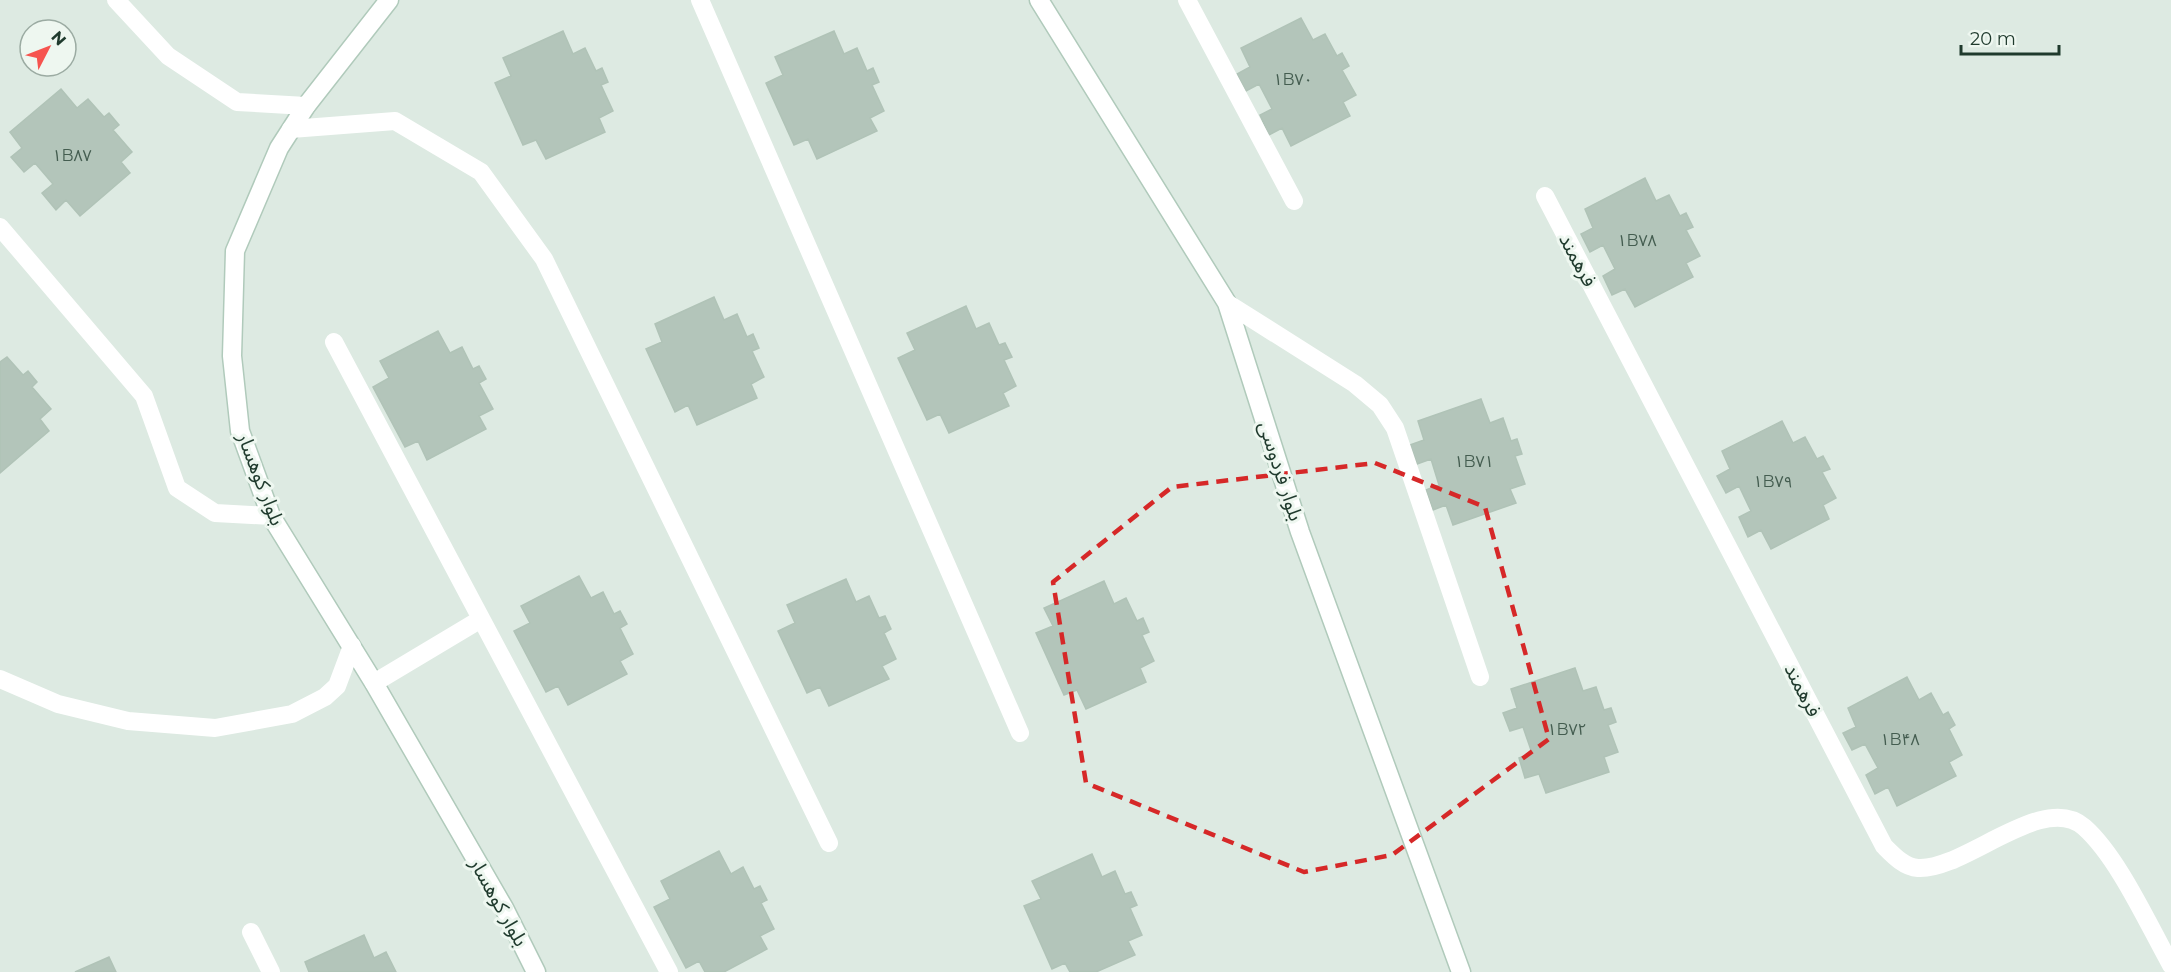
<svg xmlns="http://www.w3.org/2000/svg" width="2171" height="972" font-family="Montserrat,'Noto Sans Arabic',sans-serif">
	<rect width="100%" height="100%" fill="#ddeae2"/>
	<path fill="#b3c5ba" stroke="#b0c3b7" stroke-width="1.5" d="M1301 18 1313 40 1325 34 1337 56 1342 53 1349 66 1342 70 1356 95 1343 102 1350 116 1291 146 1282 128 1269 135 1260 115 1272 109 1259 84 1246 91 1237 74 1250 67 1241 48Z
		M563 31 573 54 585 48 596 71 602 68 608 82 601 85 613 111 599 118 605 132 546 159 536 140 523 145 495 83 511 76 503 58Z
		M834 31 844 54 857 48 867 71 873 68 879 82 872 85 884 111 870 118 877 131 817 159 808 139 794 145 766 83 783 75 775 57Z
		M61 89 77 108 88 99 104 117 109 113 119 125 113 130 132 152 121 162 130 173 80 216 66 200 56 210 42 193 53 184 35 163 24 172 11 157 22 148 10 132Z
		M1645 178 1656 201 1669 195 1680 216 1686 213 1693 227 1686 230 1700 256 1686 263 1693 277 1635 307 1625 289 1612 295 1603 276 1615 269 1603 245 1590 252 1581 234 1593 228 1585 209Z
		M714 297 724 320 737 314 747 337 753 334 759 348 752 351 764 377 751 384 757 398 697 425 688 405 675 412 646 349 662 342 655 324Z
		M966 306 976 329 989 323 999 345 1005 343 1012 357 1004 360 1016 386 1003 393 1009 406 949 433 940 414 927 420 898 358 915 350 907 333Z
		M438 331 450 353 462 347 473 369 479 366 486 379 479 383 493 409 479 416 486 429 427 460 418 441 405 447 373 387 389 378 380 361Z
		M7 357 23 375 28 371 37 382 32 387 51 409 40 419 49 431 0 473V362Z
		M1481 399 1490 423 1503 418 1511 441 1517 439 1522 454 1515 456 1525 484 1510 489 1516 503 1453 525 1446 505 1433 510 1426 490 1439 485 1431 459 1417 464 1410 445 1424 440 1418 421Z
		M1782 421 1793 443 1805 437 1817 459 1823 456 1830 469 1822 472 1836 498 1823 505 1829 519 1771 549 1761 530 1748 537 1739 517 1751 511 1739 486 1726 493 1717 476 1730 469 1722 451Z
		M579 576 591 598 603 592 614 614 620 611 627 624 620 628 633 654 620 661 627 674 568 705 558 686 546 692 514 631 530 623 521 606Z
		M846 579 856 602 869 596 879 618 885 616 891 629 884 633 896 659 882 666 889 679 829 706 820 687 807 693 778 631 795 623 787 605Z
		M1104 581 1114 604 1126 598 1137 621 1143 618 1149 632 1142 635 1154 661 1140 668 1146 682 1086 709 1077 690 1064 695 1036 633 1053 626 1044 608Z
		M1575 668 1583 691 1596 687 1604 710 1611 708 1616 722 1608 725 1618 752 1604 757 1609 772 1546 793 1539 774 1525 778 1519 758 1532 753 1523 727 1510 731 1503 713 1517 708 1511 689Z
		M1907 677 1919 700 1931 693 1943 715 1948 712 1955 725 1949 729 1962 755 1949 762 1956 776 1897 806 1888 787 1875 794 1866 775 1878 768 1865 744 1852 750 1843 733 1856 727 1848 708Z
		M719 851 731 874 743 867 754 889 760 886 767 900 761 903 774 929 760 936 767 949 724 972H705L699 961 686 968 654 907 670 899 661 881Z
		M1092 854 1102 877 1115 871 1125 894 1131 892 1137 905 1130 908 1142 935 1128 941 1135 955 1096 972H1070L1065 963 1052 969 1024 906 1041 899 1032 881Z
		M364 935 374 958 386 952 396 972H309L305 962Z
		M109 957 116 972H75Z"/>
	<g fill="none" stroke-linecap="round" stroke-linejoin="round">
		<g stroke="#b0cabb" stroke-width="21">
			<path id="secondary" d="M389 0 306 106 279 148 235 251 232 356 240 431 271 516 374 683 504 908 536 972
				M1039 0 1227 303 1300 532 1461 972"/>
		</g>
		<path stroke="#fff" stroke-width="18" d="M116 0 168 56 237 102 306 106
			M700 0 1020 733
			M1187 0 1294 201
			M291 129 395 121 481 172 544 259 829 843
			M1545 196 1884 846C1893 855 1904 867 1918 868 1964 871 2043 791 2084 827 2118 857 2148 924 2171 965
			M0 227 144 396 177 488 215 513 271 516
			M1227 303 1355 384 1380 405 1395 428 1480 677
			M334 342 669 972
			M0 679 58 704 128 721 215 728 292 714 325 697 337 686 352 646
			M374 683 481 619
			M251 932 271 972"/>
		<use href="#secondary" stroke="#fff" stroke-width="18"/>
	</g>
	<path fill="none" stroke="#d62828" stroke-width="4.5" stroke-dasharray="12 8" stroke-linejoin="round" d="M1375 463 1485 507 1549 739 1392 855 1304 872 1086 783 1053 582 1172 487Z"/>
	<g text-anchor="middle" stroke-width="6" stroke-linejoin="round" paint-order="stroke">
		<g font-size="16" fill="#445d50">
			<text x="1293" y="85">۱B۷۰</text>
			<text x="72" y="161">۱B۸۷</text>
			<text x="1637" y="246">۱B۷۸</text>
			<text x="1474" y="467">۱B۷۱</text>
			<text x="1773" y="487">۱B۷۹</text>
			<text x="1567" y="735">۱B۷۲</text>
			<text x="1900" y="745">۱B۴۸</text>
		</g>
		<g font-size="20" fill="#1f3a2d" stroke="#eef7f0">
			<text transform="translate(1578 260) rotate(62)" y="7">فرهمند</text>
			<text transform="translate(1281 471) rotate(72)" y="7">بلوار فردوسی</text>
			<text transform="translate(261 479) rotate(69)" y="7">بلوار کوهسار</text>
			<text transform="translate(1803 690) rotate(63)" y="7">فرهمند</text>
			<text transform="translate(499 902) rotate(61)" y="7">بلوار کوهسار</text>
		</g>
	</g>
	<g transform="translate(48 48) rotate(48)"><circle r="28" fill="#eef7f0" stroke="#9baba2" stroke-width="1.5"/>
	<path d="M0-4.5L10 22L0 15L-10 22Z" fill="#f6544f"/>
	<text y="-9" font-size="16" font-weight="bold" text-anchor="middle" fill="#1f3a2d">N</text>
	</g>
	<path d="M1961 45v9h98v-9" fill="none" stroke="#1f3a2d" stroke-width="3"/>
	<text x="1970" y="45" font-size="18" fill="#1f3a2d" stroke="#eef7f0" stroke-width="4.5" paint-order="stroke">20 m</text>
</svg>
